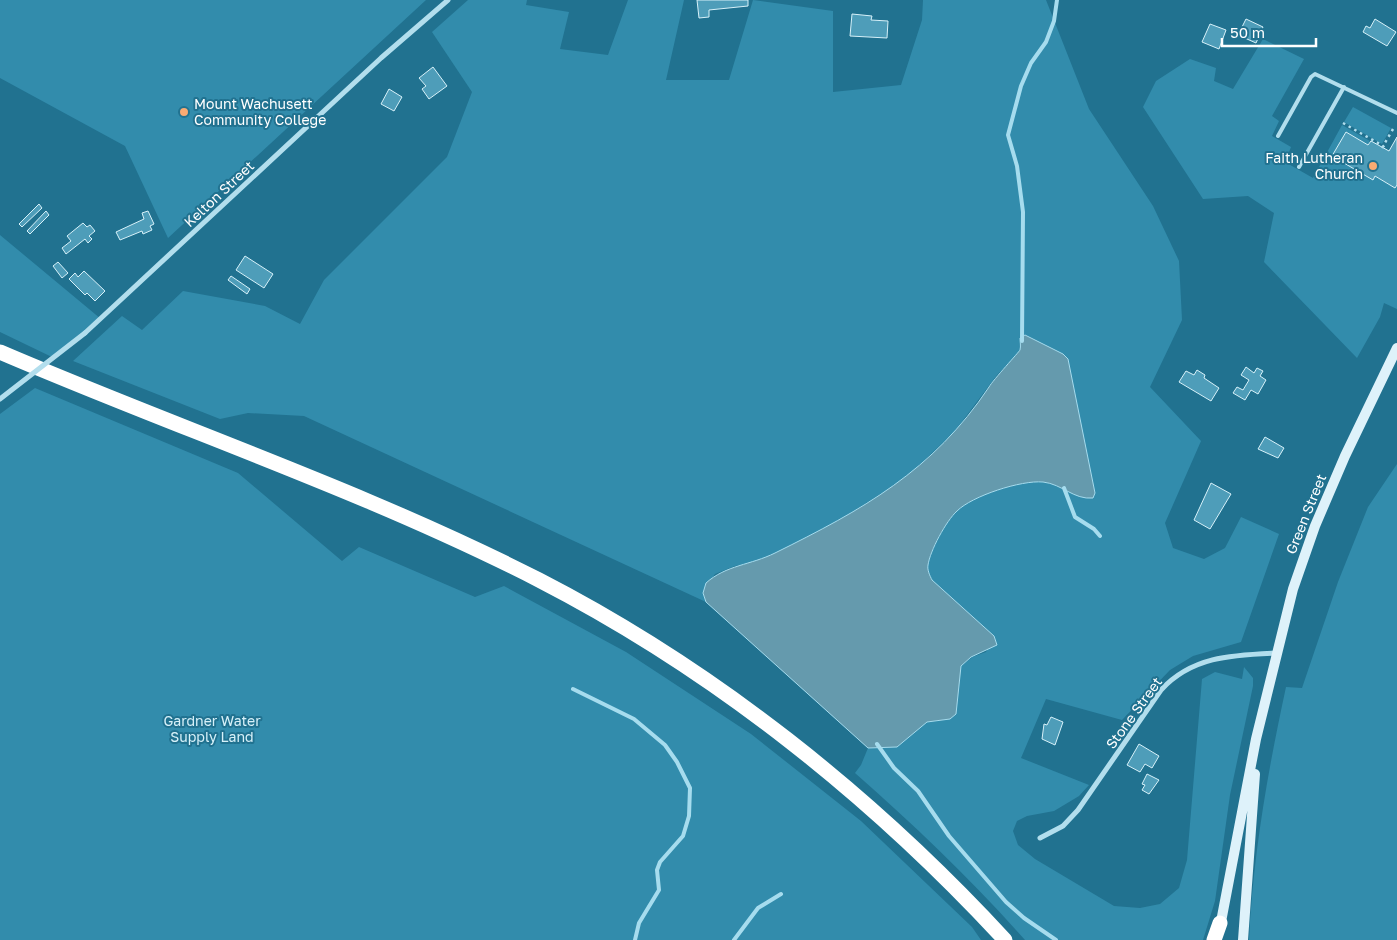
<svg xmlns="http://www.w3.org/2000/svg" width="1397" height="940" font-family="'Golos Text',sans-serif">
	<rect width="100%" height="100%" fill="#217290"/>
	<path fill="#328cac" d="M0 0H426L168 238 125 146 0 78Z
		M468 0H527L526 5 569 12 560 49 608 55 628 0H684L666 80H729L753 0 833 11V92L901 85 922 20 923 0H1046L1089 109 1153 206 1179 261 1182 320 1150 387 1201 441 1165 523 1173 548 1204 559 1225 548 1241 517 1279 534 1241 642 1193 656 1170 670 1122 720 1046 699 1021 758 1089 785 1079 796 1054 811 1027 816 1017 821 1013 831 1018 845 1035 859 1114 906 1140 908 1160 904 1179 888 1187 860 1202 679 1215 672 1242 679 1244 667 1253 678V686L1230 795 1215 901 1203 940H1025C972 880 915 826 855 773L861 765 868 748 897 747 927 722 950 719 956 714 961 666 972 657 986 652 994 636 932 580C930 576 927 570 928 565 931 551 946 521 957 511 972 496 1021 480 1043 482 1062 484 1074 500 1093 497L1095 493 1063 354 1025 335 1020 338 1021 348 1018 354 997 375 955 431 906 478 833 524 758 562 735 566 715 574 703 593 706 602 304 416 248 413 220 419 73 361 122 316 142 330 183 291 265 306 300 324 324 280 447 157 472 92 432 32Z
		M1263 39 1304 59 1272 116 1279 121 1272 136 1291 147 1285 162 1313 178 1342 125 1370 141 1368 145 1346 132 1332 156 1373 180 1375 176 1395 188 1397 185V309L1384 303 1380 317 1357 358 1264 262 1274 213 1248 196 1203 199 1143 107 1156 81 1190 59 1216 68 1214 81 1233 89Z
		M1353 107 1391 128 1382 144 1344 122Z
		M0 235 101 319 54 358 0 332Z
		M35 388 238 473 342 561 359 547 475 597 504 586 626 652 751 734 861 821 972 927 981 940H0V414Z
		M1397 464V940H1249C1253 855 1268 770 1286 687L1302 688 1338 582 1368 507Z"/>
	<path fill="#659aad" stroke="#a6dcee" d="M1025 335 1063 354 1068 359 1095 493 1093 498C1074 500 1062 484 1043 482 1021 480 972 496 957 511 946 521 930 551 928 565 927 570 930 576 932 580L994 636 997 645 971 657 961 666 956 714 950 719 927 722 897 747 868 748 706 602 703 593 706 583C726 565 751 565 775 553 862 510 933 471 989 387 993 380 1019 352 1020 350 1021 346 1020 342 1020 338Z"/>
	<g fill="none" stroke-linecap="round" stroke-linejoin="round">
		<path stroke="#a6dcee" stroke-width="4" d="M1022 341 1023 212 1017 166 1008 135 1021 86 1031 63 1046 42 1054 21 1057 0
			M1064 488 1075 517 1094 529 1100 536
			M573 689 634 719 665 745 677 762 690 788 689 816 683 836 660 862 657 870 659 890 639 923 635 940
			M877 744 894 768 918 791 949 836 1006 902 1024 918 1056 940
			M734 940 758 908 781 894"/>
	</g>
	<path fill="#4e9db9" stroke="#d7f1f9" d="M697 0H748V6L709 10V17L699 18Z
		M852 14 872 16 871 20 888 21 887 38 850 36Z
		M1246 19 1263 27 1256 43 1238 35Z
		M1375 19 1396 32 1387 46 1363 32 1366 26 1370 28Z
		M1210 24 1226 30 1219 49 1202 42Z
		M433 67 447 86 429 99 422 89 426 86 419 78Z
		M389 89 402 97 394 111 381 104Z
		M1346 132 1368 145 1371 141 1389 151 1397 137V185L1395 188 1375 176 1373 180 1332 156Z
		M39 204 42 208 22 227 19 224Z
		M46 211 49 215 30 234 27 231Z
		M148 211 154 224 150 226 152 230 143 234 142 231 120 240 116 232 144 219 142 213Z
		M83 223 87 227 90 225 95 231 89 236 92 239 88 243 85 239 66 254 62 248 71 241 67 236Z
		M245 256 273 274 264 288 236 270Z
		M58 262 68 273 62 278 53 266Z
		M84 271 105 291 95 301 87 293 85 295 69 279 75 273 78 277Z
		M231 276 250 289 247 294 228 280Z
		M1246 367 1254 373 1257 368 1263 371 1260 376 1266 380 1258 394 1251 390 1245 400 1233 393 1237 387 1243 390 1249 380 1241 375Z
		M1197 370 1205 375 1204 378 1219 388 1211 401 1179 382 1186 371 1194 375Z
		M1265 437 1284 448 1278 458 1258 449Z
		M1211 483 1231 494 1210 529 1194 520Z
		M1051 717 1063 722 1055 745 1042 739 1044 724 1047 725Z
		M1139 744 1159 756 1152 768 1145 764 1140 772 1127 765Z
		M1147 774 1159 780 1149 794 1142 790 1145 785 1142 784Z"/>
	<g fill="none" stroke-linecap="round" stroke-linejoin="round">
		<path stroke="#b2deed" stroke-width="2.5" stroke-dasharray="2.5 4" stroke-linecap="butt" d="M1343 123 1383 146 1385 149
			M1382 148 1393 129"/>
		<path stroke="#b2deed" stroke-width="4" d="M1278 136 1311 77 1315 74 1397 113
			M1299 167 1344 87"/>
		<path stroke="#b2deed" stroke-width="5" d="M85 333 381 58 448 0
			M1040 838 1063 826 1078 810 1161 690C1192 656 1233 655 1276 653"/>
		<path stroke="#def2fa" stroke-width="10" d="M1220 927 1256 739 1293 589 1315 526 1345 456 1397 348
			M1243 940 1255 774"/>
		<path stroke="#fff" stroke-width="15" d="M0 352C179 429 365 491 539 580 714 670 872 796 1005 940
			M1214 940 1220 923"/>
		<path stroke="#b2deed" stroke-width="5" d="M0 399 85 333"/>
	</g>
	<g fill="#f9ab73" stroke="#217290" stroke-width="2">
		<circle cx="184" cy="112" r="5"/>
		<circle cx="1373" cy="166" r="5"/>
	</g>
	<g text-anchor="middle" stroke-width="4" stroke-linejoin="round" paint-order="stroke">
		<g font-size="14" fill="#fff" stroke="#217290" text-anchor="start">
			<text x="194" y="109">Mount Wachusett<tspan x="194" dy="16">Community College</tspan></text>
			<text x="1363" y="163" text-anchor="end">Faith Lutheran<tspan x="1363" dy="16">Church</tspan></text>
		</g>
		<g font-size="14" fill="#fff" stroke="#217290">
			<text transform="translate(219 194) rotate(-43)" y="5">Kelton Street</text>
			<text transform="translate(1306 514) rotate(-68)" y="5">Green Street</text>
			<text transform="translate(1134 713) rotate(-54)" y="5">Stone Street</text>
		</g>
		<g font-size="14" fill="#d7f1f9" stroke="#217290">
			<text x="212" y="726">Gardner Water<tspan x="212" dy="16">Supply Land</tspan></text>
		</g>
	</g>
	<path d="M1222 38v8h94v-8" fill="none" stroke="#ffffff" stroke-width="2.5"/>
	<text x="1230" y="38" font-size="15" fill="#ffffff" stroke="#217290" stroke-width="4" paint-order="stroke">50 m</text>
</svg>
